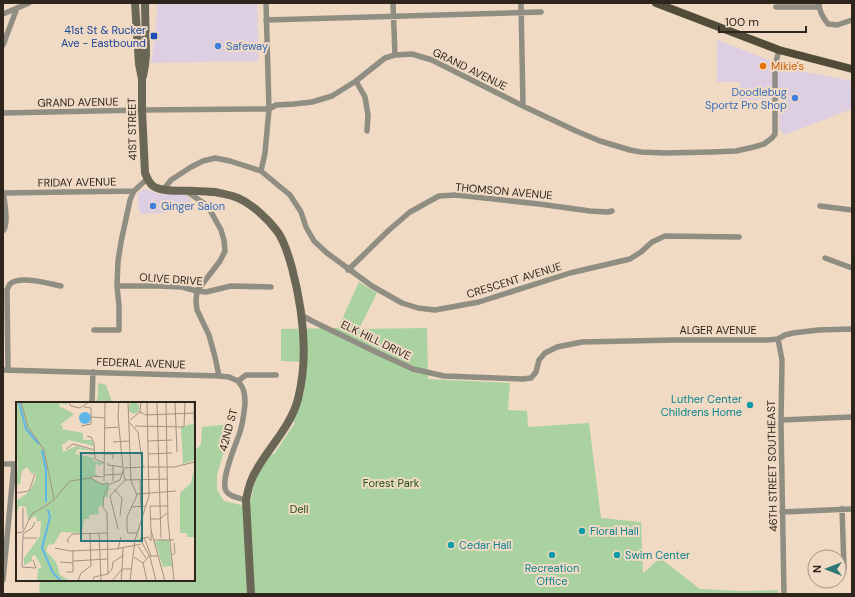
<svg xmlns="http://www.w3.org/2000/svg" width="855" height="597" font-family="'DM Sans',sans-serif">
	<rect width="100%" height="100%" fill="#f0dac4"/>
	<path fill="#ddcfe1" d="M157 3H257L259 61 151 63 155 36 157 13Z
		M717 40 795 70 852 81V109L784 135 779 128 780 100H739L740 82H717Z
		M145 189 159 194H185L192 201 166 213 140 214V210L138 209V193L142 190Z"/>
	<path fill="#aad2a1" d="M359 282 377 293 359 329 427 328 428 379 510 383 508 410 527 411 528 427 589 423 601 518 641 522 643 573 646 571 660 558 700 589 743 591 778 590V594H39L40 580H194V451L201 445 202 427 232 424 228 439 229 441 226 444 217 475V490L224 501 241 505 250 503 258 469 270 455 274 454 295 423 293 421 304 393 307 368V362L281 361V329L338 328Z
		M98 383 106 385 112 402 113 403H96L98 397Z"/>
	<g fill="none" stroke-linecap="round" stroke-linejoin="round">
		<path stroke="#908d82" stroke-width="5.5" d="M393 3 395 55
			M521 3 523 106
			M819 3C819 12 823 18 828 24L837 25 852 20
			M776 7H819
			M3 14 29 3
			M266 20 541 12
			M3 45 17 8
			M356 81 365 97 368 115 367 131
			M3 113 142 110 269 109 276 105 294 104 312 102 332 96 356 81 385 58 395 55 412 54 432 60 523 106 576 131 600 141 630 150 641 152 665 153 712 152 736 151 754 147 764 144 772 138 775 134V66L779 50
			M261 171 265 153 269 109 266 3
			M163 190 171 180 191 167 203 161 215 158 230 161 261 171 290 195 301 212 306 227 314 241 327 253 372 286 402 303 418 308 435 310 479 302 570 273 630 259 641 252 652 242 665 236 739 237
			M186 191 205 204 210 210 221 230 224 240 225 251 220 261 197 291 196 301 197 310 209 335 215 357 219 376
			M3 193 134 191
			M820 206 852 210
			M3 231C9 224 5 203 3 193
			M825 258 852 268
			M348 270 389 230 410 212 439 196 456 195 539 204 590 211 608 212 612 211
			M117 286H159L182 287 197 291 206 292 231 286 271 287
			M301 315 312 321 376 352 413 369 444 376 523 379 531 378 536 372 539 360 545 353 557 347 582 342 675 340H767L778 339 785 335 793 333 818 330 852 329
			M94 330H119V306L117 286 118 261 121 242 130 200 134 191 147 179
			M778 339 782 360 781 423 784 594
			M3 370 219 376 229 377 238 381
			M8 370 7 290C8 288 9 285 10 284 20 275 50 284 61 286
			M238 381C240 384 242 386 243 389 245 393 245 400 245 404 244 413 243 423 240 432 236 444 220 480 226 491 230 497 239 498 246 500
			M238 381 246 375H276
			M92 403 93 372
			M781 420 852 417
			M3 464H17
			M842 509 844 568
			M782 512 852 509
			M3 580 14 464"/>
		<path stroke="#6b6756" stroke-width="8" d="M135 3 139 64 142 79V110L145 173C147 178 149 183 153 186 163 193 184 190 197 191 203 191 209 192 215 192 223 194 231 195 238 198 252 204 268 219 277 231 284 240 289 257 292 268 303 310 309 356 298 399 291 426 270 446 257 469 251 478 248 489 246 500L251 594
			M143 76 145 65 146 55 145 3"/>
		<path stroke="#514c37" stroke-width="8" d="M656 3 779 50 852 69"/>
	</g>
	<rect fill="#1a4fb4" stroke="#f0dac4" stroke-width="1.5" x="150" y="32" width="8" height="8" rx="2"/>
	<g fill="#3f7fe0" stroke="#f0dac4" stroke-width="1.5">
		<circle cx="218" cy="46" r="4"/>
		<circle cx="795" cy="98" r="4"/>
		<circle cx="153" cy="206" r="4"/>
	</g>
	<circle fill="#e8710a" stroke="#f0dac4" stroke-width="1.5" cx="763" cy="66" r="4"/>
	<g fill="#0f9aa8" stroke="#f0dac4" stroke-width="1.5">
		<circle cx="750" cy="405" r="4"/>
		<circle cx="582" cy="531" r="4"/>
		<circle cx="451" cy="545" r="4"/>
		<circle cx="552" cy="555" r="4"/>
		<circle cx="617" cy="555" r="4"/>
	</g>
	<g text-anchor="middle" stroke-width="4" stroke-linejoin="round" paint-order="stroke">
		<g font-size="11" fill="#164399" stroke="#f0dac4" text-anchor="end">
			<text x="146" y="34">41st St &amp; Rucker<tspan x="146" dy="13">Ave - Eastbound</tspan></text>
		</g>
		<g font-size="11" fill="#366cbe" stroke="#f0dac4" text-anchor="start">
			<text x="226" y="50">Safeway</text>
			<text x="787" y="96" text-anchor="end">Doodlebug<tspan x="787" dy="13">Sportz Pro Shop</tspan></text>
			<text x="161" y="210">Ginger Salon</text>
		</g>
		<g font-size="11" fill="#c56008" stroke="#f0dac4" text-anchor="start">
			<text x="771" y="70">Mikie's</text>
		</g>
		<g font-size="11" fill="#2e261d" stroke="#f0dac4">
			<text transform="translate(470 69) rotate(26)" y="4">GRAND AVENUE</text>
			<text transform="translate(78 102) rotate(-1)" y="4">GRAND AVENUE</text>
			<text transform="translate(132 129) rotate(-91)" y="4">41ST STREET</text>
			<text transform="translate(77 182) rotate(-1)" y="4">FRIDAY AVENUE</text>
			<text transform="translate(504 191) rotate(5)" y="4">THOMSON AVENUE</text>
			<text transform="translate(171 279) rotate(4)" y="4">OLIVE DRIVE</text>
			<text transform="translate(514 280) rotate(-17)" y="4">CRESCENT AVENUE</text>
			<text x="718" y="334">ALGER AVENUE</text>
			<text transform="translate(376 340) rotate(26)" y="4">ELK HILL DRIVE</text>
			<text transform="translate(141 363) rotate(2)" y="4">FEDERAL AVENUE</text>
			<text transform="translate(228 430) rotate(-75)" y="4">42ND ST</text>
			<text transform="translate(772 466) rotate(-91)" y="4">46TH STREET SOUTHEAST</text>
		</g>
		<g font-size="11" fill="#0d838f" stroke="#f0dac4" text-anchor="start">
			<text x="742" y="403" text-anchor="end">Luther Center<tspan x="742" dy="13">Childrens Home</tspan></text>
			<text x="590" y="535">Floral Hall</text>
			<text x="459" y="549">Cedar Hall</text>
			<text x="625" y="559">Swim Center</text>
			<text x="552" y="572" text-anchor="middle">Recreation<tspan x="552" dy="13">Office</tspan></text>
		</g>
		<g font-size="11" fill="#1a500d" stroke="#f0dac4">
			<text x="391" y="487">Forest Park</text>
			<text x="299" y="513">Dell</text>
		</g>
	</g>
	<g transform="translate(16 402)">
		<rect width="179" height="179" fill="#f0dac4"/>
		<path d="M0 0H50L51 3 44 1 43 4 58 12 44 23 47 24 46 27 67 31V38H76L78 44 53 38 46 43 47 50 60 44 78 49 62 47 59 52 78 56 77 59 87 61 83 64 80 61 79 71 83 75 76 73 74 76 89 83V80H92V86L97 88H92V95H87V103L82 105 83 112 73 113V117H68L66 131 45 130 38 142 32 143 30 149 40 160 44 173 54 179H21L22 167 26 165 19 153 16 154V159L8 163V156L24 134 25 119H21L20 114 12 118 10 105 3 104 0 113V99L13 90 20 77V71L16 72 11 65 6 69 4 82 0 83 2 60H0ZM112.5 6a5.5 5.5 0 1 1 11 0a5.5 5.5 0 1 1-11 0ZM179 21V58L167 62 165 25ZM179 62V135H171V131H164V91L175 81ZM145 137 153 139 156 164 147 165 139 140Z" fill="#aad2a1"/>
		<path d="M63 16a6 6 0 1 1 12 0a6 6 0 1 1-12 0Z" fill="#5fb6e7"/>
		<path fill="none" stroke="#5fb6e7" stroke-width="2" d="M3 0 10 27 23 42M26 48 30 68V100M32 108 34 115 26 146 37 171 45 179"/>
		<path fill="none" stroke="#a29281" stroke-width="1" d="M5 0 12 25 28 48 38 97M52 0 55 4 64 6 73 0M103 0 102 15 107 66M112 0 115 79 121 93 111 115V127L112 131H121M141 0 145 136M150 0 152 119 158 179M159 0 161 50M178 0V20M124 10 130 13 179 11M75 15 89 16M114 18 124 10 125 0M113 20 122 30 127 65M65 24 75 22V6L68 5M119 24 168 25 169 0M89 26 103 25M71 34 75 35 78 41 79 57 88 61M132 39 156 38M97 40 114 39M50 47 57 42 79 48M63 51 78 52M88 52H97V57M132 52 156 51M92 61V63L106 65M131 65H158L179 60M88 73 105 72M75 76 76 74 87 75M109 78 151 77M124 78 125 107M88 79 89 0M97 79V63M98 87 106 96 104 114M0 91 13 89 19 72M121 92 160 89M134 104 135 128 149 179M134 104H152M115 105 130 104M7 106V127M134 117H144L151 111M102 127 94 94 109 78 107 68M135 130V139L132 135 124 137 134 155 140 179M0 131 7 130 16 112 37 99 54 79 75 76 85 82H94L104 78 108 66 129 65M83 131 85 179M128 135 135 154M7 136H21M138 138H158M53 141 51 138 56 132 91 131M122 144 130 156M39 146 54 149 100 147 125 142M102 147 105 135M156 153 159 151 158 141M118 155 127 161 131 179M17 158 20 166 6 165 7 132 16 126 19 120M57 159 92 157M44 160 57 161M127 161 133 154H142M50 170H57V148M92 172 91 111 87 105 88 93 93 83M62 179 65 171 75 164 74 131M77 179 78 175 92 172 96 167 97 160 108 153M96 179 106 167 107 146M105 179 106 167H115M114 179 119 138 133 94 131 0"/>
		<path fill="#2d7778" fill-opacity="0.15" stroke="#2d7778" stroke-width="2" d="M65 51H126V139H65Z"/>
		<rect width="179" height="179" fill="none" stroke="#2e261d" stroke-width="2"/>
	</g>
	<rect width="855" height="597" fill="none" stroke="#2e261d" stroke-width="8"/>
	<g transform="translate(827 569) rotate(270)"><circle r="19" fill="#f0dac4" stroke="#a29281"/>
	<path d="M0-3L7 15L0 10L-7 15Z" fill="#2d7778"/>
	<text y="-6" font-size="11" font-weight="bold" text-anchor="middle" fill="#2e261d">N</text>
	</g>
	<path d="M719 26v6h87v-6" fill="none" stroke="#2e261d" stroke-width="2"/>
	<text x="725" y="26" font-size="12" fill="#2e261d" stroke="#f0dac4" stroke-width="3" paint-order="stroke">100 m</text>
</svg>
